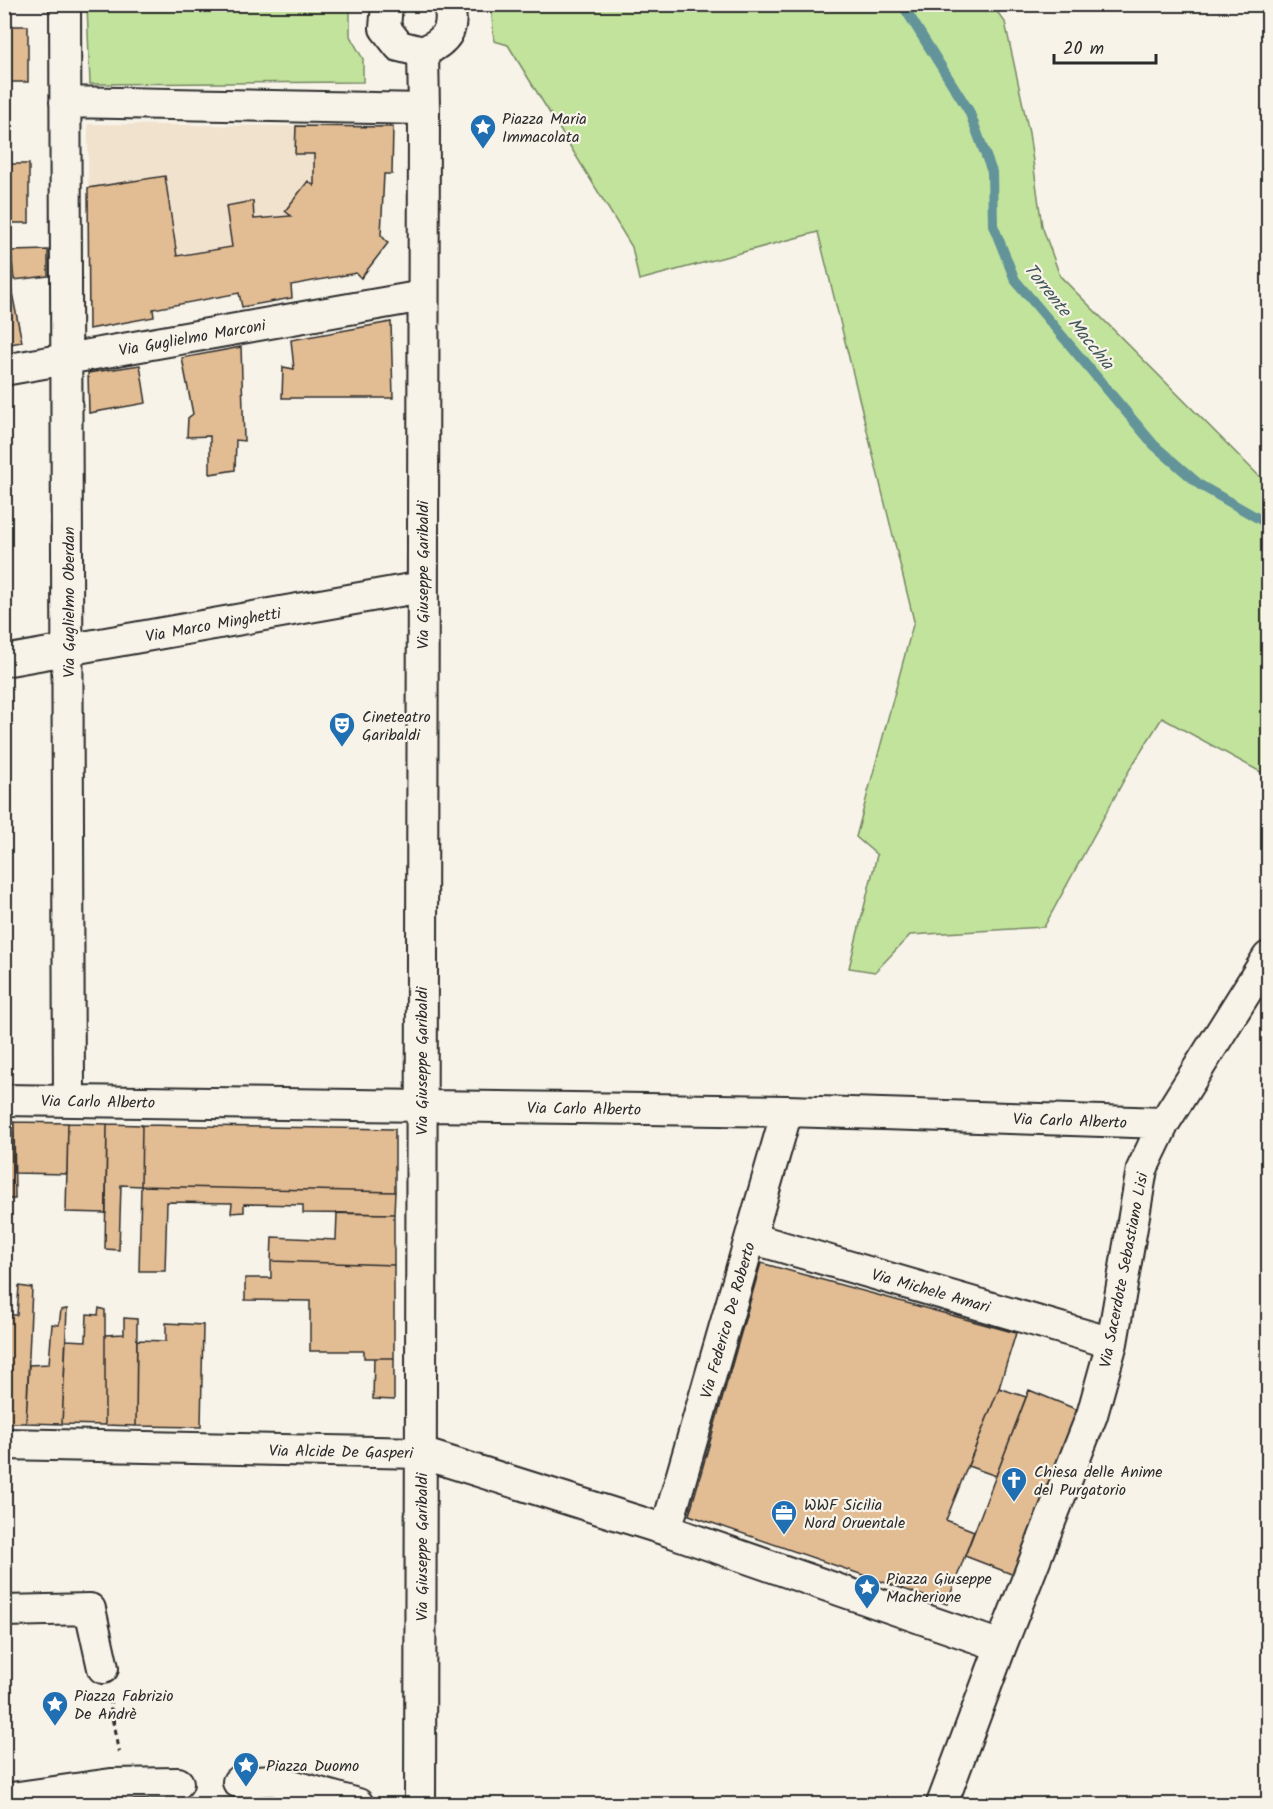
<svg xmlns="http://www.w3.org/2000/svg" width="1273" height="1809" font-family="Kalam,sans-serif">
	<rect width="100%" height="100%" fill="#f7f3e8"/>
	<filter id="ink" filterUnits="userSpaceOnUse"><feTurbulence type="fractalNoise" baseFrequency=".0167" numOctaves="2"/><feDisplacementMap in="SourceGraphic" scale="12" xChannelSelector="R" yChannelSelector="G"/><feConvolveMatrix kernelMatrix="1 2 1 2 8 2 1 2 1" color-interpolation-filters="sRGB"/></filter>
	<g filter="url(#ink)">
		<path fill="#f1e2ce" d="M88 124 393 127 392 174 384 175 381 235 388 243 361 278 356 273 291 285 292 298 242 307 239 293 153 309 154 317 89 329Z"/>
		<path fill="#c2e39c" stroke="#768764" stroke-width="1.5" d="M87 5H350V36L363 59V82L90 84Z
			M491 5H992L1005 22 1029 133 1042 226 1060 276 1268 485V776L1162 718 1130 769 1044 927 910 935 875 972 849 968 877 855 856 837 914 621 818 232 639 280 632 247 508 45 494 41Z"/>
		<g fill="none" stroke-linecap="round" stroke-linejoin="round">
			<path stroke="#63949a" stroke-width="10" d="M902 4 969 111 992 172 993 225 1015 280 1154 445 1200 485 1268 524"/>
		</g>
		<path fill="#e2bc93" stroke="#2b2b2b" stroke-width="1.5" d="M4 26H28V82H4Z
			M296 126 393 127 392 174H384L381 235 388 243 361 278 356 273 291 285 292 298 242 307 239 293 153 309 154 317 89 329 88 188 165 176 177 256 232 247 226 206 253 201 254 219 291 216 285 211 308 181 314 186V154H295Z
			M4 164H29V223H4Z
			M48 250V276L14 280 11 251Z
			M11 288 22 342 4 345V289Z
			M391 322 393 398H282L283 367 294 369 291 340Z
			M241 347 244 441 236 440 235 470 210 474V436L187 437 188 418 193 414 182 358Z
			M140 365 146 403 89 413 88 373Z
			M4 1122H14L15 1199H4Z
			M14 1122 68 1123 67 1174 13 1173Z
			M68 1123 107 1124 106 1213 66 1212Z
			M107 1124 142 1125 141 1186 121 1185 119 1250 105 1249Z
			M142 1125 395 1129V1192L141 1186Z
			M141 1186 395 1192 394 1214 303 1213V1205L244 1204V1212L231 1213 232 1203 167 1202 165 1271H139Z
			M337 1213 394 1214V1265L271 1261 272 1237 336 1240Z
			M271 1261 394 1265V1358H364V1351H310V1301L245 1300V1278H271Z
			M761 1263 1016 1333 999 1388 946 1520 974 1531 947 1604 689 1515Z
			M19 1286 32 1288 26 1423H4V1315H17Z
			M99 1308 105 1310V1425L62 1424 66 1340 86 1341 87 1314 98 1315Z
			M67 1309 62 1424 26 1423 29 1365 49 1364 52 1324 59 1325 61 1310Z
			M124 1318 137 1319 136 1426 105 1425V1335L124 1334Z
			M166 1323 203 1325 201 1427 136 1426 137 1340 166 1341Z
			M374 1358H394V1400L373 1399Z
			M999 1388 1026 1397 996 1476 968 1466Z
			M1029 1390 1078 1410 1014 1575 965 1556Z"/>
		<g fill="none" stroke-linecap="round" stroke-linejoin="round">
			<g stroke="#2b2b2b" stroke-width="34">
				<path id="street" d="M65 4 69 1101
					M387 4 385 28 399 46 423 52 424 109 420 1804
					M423 52C446 41 455 31 449 4
					M65 102 424 109
					M4 370 423 296
					M4 661 422 587
					M4 1100 787 1111 1164 1123
					M751 1238 1112 1343
					M4 1444 421 1453 666 1530 1001 1646
					M666 1530 787 1111
					M4 1611 90 1609 103 1668
					M238 1782 274 1780 358 1804
					M4 1799 111 1784 178 1783
					M942 1804 1001 1646 1092 1415 1112 1343 1142 1169 1164 1123 1268 957"/>
			</g>
			<path stroke="#2b2b2b" stroke-width="4" stroke-dasharray="6 4.5" stroke-linecap="butt" d="M109 1698 119 1752"/>
			<use href="#street" stroke="#f7f3e8" stroke-width="30"/>
		</g>
	</g>
	<defs>
		<g id="sight-pin" transform="scale(1.35)"><path d="M0 17L-7.5 6A9.5 9.5 0 1 1 7.5 6Z" fill="#1f6fb2" stroke="#f7f3e8"/><path d="M0-6L1.8-2.2L6-1.7L2.9 1.2L3.7 5.4L0 3.3L-3.7 5.4L-2.9 1.2L-6-1.7L-1.8-2.2Z" fill="#fff"/></g>
		<g id="theatre-pin" transform="scale(1.35)"><path d="M0 17L-7.5 6A9.5 9.5 0 1 1 7.5 6Z" fill="#1f6fb2" stroke="#f7f3e8"/><path d="M-5-5.5Q0-4 5-5.5V0Q5 5 0 6Q-5 5-5 0ZM-3.3-2.5H-1v1.5H-3.3ZM1-2.5H3.3v1.5H1ZM-2.8 1Q0 5.5 2.8 1Z" fill="#fff"/></g>
		<g id="church-pin" transform="scale(1.35)"><path d="M0 17L-7.5 6A9.5 9.5 0 1 1 7.5 6Z" fill="#1f6fb2" stroke="#f7f3e8"/><path d="M-1.2-6h2.4v3.5h3.3v2.4h-3.3V6h-2.4V-.1h-3.3v-2.4h3.3Z" fill="#fff"/></g>
		<g id="office-pin" transform="scale(1.35)"><path d="M0 17L-7.5 6A9.5 9.5 0 1 1 7.5 6Z" fill="#1f6fb2" stroke="#f7f3e8"/><path d="M-6-3h4V-5.5h4V-3h4V5H-6ZM-1-4.5V-3h2v-1.5ZM-6 0V1H6V0Z" fill="#fff"/></g>
	</defs>
	<g fill-rule="evenodd">
		<use href="#sight-pin" x="483" y="127"/>
		<use href="#theatre-pin" x="342" y="725"/>
		<use href="#church-pin" x="1014" y="1480"/>
		<use href="#office-pin" x="784" y="1513"/>
		<use href="#sight-pin" x="867" y="1587"/>
		<use href="#sight-pin" x="55" y="1704"/>
		<use href="#sight-pin" x="246" y="1765"/>
	</g>
	<g text-anchor="middle" stroke-width="4.5" stroke-linejoin="round" paint-order="stroke">
		<g font-size="16" fill="#2b2b2b" stroke="#f7f3e8" text-anchor="start">
			<text x="502" y="124">Piazza Maria<tspan x="502" dy="18">Immacolata</tspan></text>
			<text x="362" y="722">Cineteatro<tspan x="362" dy="18">Garibaldi</tspan></text>
			<text x="1034" y="1477">Chiesa delle Anime<tspan x="1034" dy="18">del Purgatorio</tspan></text>
			<text x="804" y="1510">WWF Sicilia<tspan x="804" dy="18">Nord Oruentale</tspan></text>
			<text x="886" y="1584">Piazza Giuseppe<tspan x="886" dy="18">Macherione</tspan></text>
			<text x="74" y="1701">Piazza Fabrizio<tspan x="74" dy="18">De Andrè</tspan></text>
			<text x="266" y="1771">Piazza Duomo</text>
		</g>
		<g font-size="16" fill="#2b2b2b" stroke="#f7f3e8">
			<text transform="translate(192 337) rotate(-10)" y="6">Via Guglielmo Marconi</text>
			<text transform="translate(422 575) rotate(-90)" y="6">Via Giuseppe Garibaldi</text>
			<text transform="translate(68 602) rotate(-90)" y="6">Via Guglielmo Oberdan</text>
			<text transform="translate(213 624) rotate(-10)" y="6">Via Marco Minghetti</text>
			<text transform="translate(421 1061) rotate(-90)" y="6">Via Giuseppe Garibaldi</text>
			<text transform="translate(98 1101) rotate(1)" y="6">Via Carlo Alberto</text>
			<text transform="translate(584 1108) rotate(1)" y="6">Via Carlo Alberto</text>
			<text transform="translate(1070 1120) rotate(2)" y="6">Via Carlo Alberto</text>
			<text transform="translate(1123 1270) rotate(-79)" y="6">Via Sacerdote Sebastiano Lisi</text>
			<text transform="translate(931 1290) rotate(16)" y="6">Via Michele Amari</text>
			<text transform="translate(727 1320) rotate(-74)" y="6">Via Federico De Roberto</text>
			<text transform="translate(341 1451) rotate(1)" y="6">Via Alcide De Gasperi</text>
			<text transform="translate(421 1547) rotate(-90)" y="6">Via Giuseppe Garibaldi</text>
		</g>
		<g font-size="18" font-style="italic" fill="#425759" stroke="#f7f3e8">
			<text transform="translate(1069 316) rotate(51)" y="6">Torrente Macchia</text>
		</g>
	</g>
	<rect width="1273" height="1809" fill="none" stroke="#f7f3e8" stroke-width="24"/>
	<rect x="12" y="12" width="1249" height="1785" fill="none" stroke="#2b2b2b" stroke-width="2" filter="url(#ink)"/>
	<path d="M1054 54v9h102v-9" fill="none" stroke="#2b2b2b" stroke-width="3"/>
	<text x="1063" y="54" font-size="18" fill="#2b2b2b" stroke="#f7f3e8" stroke-width="4.5" paint-order="stroke">20 m</text>
</svg>
